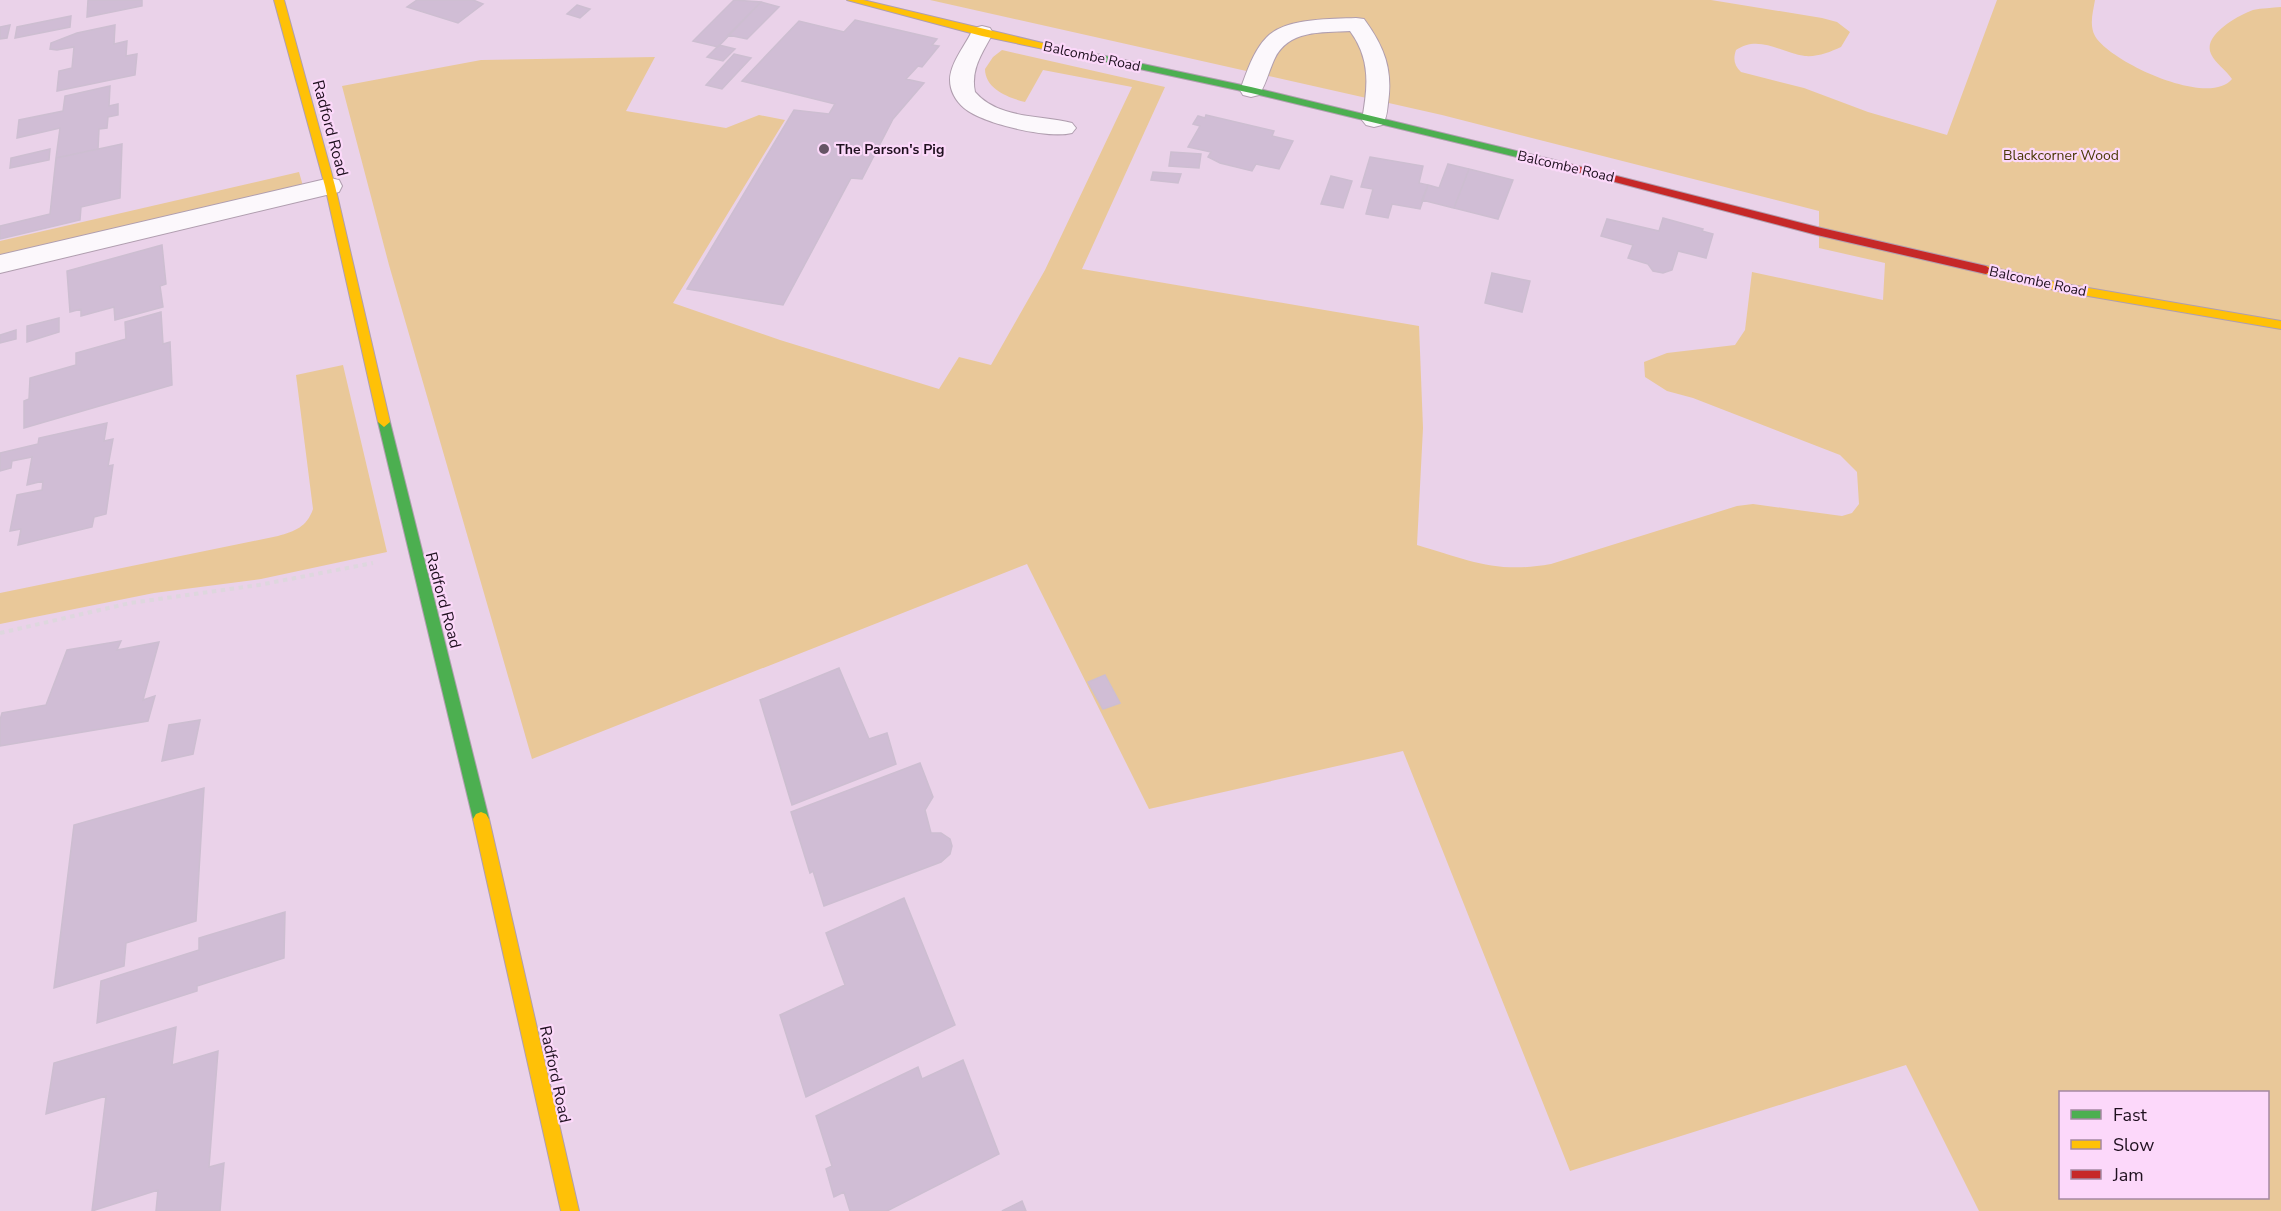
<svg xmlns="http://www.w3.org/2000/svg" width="2281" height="1211" font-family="'Nunito Sans',sans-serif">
	<rect width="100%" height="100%" fill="#ead2e9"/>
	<path fill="#e9c899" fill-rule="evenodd" d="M930 0H1711L1822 18 1837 22 1850 32 1841 47C1830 52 1818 57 1805 56 1781 53 1759 34 1736 50 1733 59 1734 65 1741 72L1804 88 1868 112 1947 135 1997 0H2095C2093 12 2089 25 2095 36 2110 62 2209 108 2232 79 2226 70 2215 63 2211 54 2202 35 2239 15 2253 10 2262 8 2272 8 2281 7V1211H1979L1906 1065 1570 1171 1403 751 1149 809 1027 564 532 759 389 265 342 86 481 60 655 57 626 111 726 128 759 115 785 120 673 303 780 340 939 389 959 357 991 365 1045 270 1132 87 1043 70 1025 102C1009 98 985 89 985 69L993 57 1002 50 1165 87 1082 269 1419 326 1423 428 1417 545C1468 560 1496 574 1551 564L1737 506 1753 504 1842 516 1852 513 1859 504 1857 472 1840 455 1693 398 1667 391 1645 377 1644 362 1667 353 1735 345 1745 330 1752 272 1883 300 1885 263 1819 248V211L1442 115ZM2060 1092H2268V1198H2060Z
		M299 172 303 186 0 259V241Z
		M343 365 387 552 261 579 154 593 0 624V593L278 536C295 531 307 527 313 509L296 375Z"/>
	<path fill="#d0bdd5" stroke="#cdbed1" stroke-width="1.5" d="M88 0H142V6L87 17Z
		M417 0H473L483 4 458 23 407 7Z
		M734 0 761 2 718 47 693 41Z
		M761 2 779 7 747 39 728 35Z
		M577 5 590 9 580 18 567 14Z
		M71 16 70 27 15 38 17 27Z
		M855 20 937 39 932 45 939 46 922 67 918 66 906 79 924 83 893 119 862 179 851 178 783 305 687 289 794 110 829 114 835 104 742 81 799 21 844 32Z
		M10 25 7 38 0 39V27Z
		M115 25 114 44 127 41 126 56 137 54 135 75 57 91 59 71 72 68 74 47 57 50 50 49 51 43 77 33Z
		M719 45 735 49 723 61 707 57Z
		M734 54 751 58 722 89 706 85Z
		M110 86 109 106 118 104V115L108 117 107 128 99 129 98 149 56 158 60 128 17 138 19 120 63 111 65 96Z
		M1206 115 1274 131 1272 136 1293 141 1279 169 1256 164 1252 171 1220 163 1208 157 1211 152 1188 147 1200 126 1193 124 1198 116 1205 118Z
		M122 144 120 198 81 207 80 220 0 239V226L50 214 56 158Z
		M50 149 49 160 10 168 11 158Z
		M1171 152 1201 154 1199 168 1169 166Z
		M1370 157 1423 166 1419 183 1428 185 1420 209 1392 204 1388 218 1366 214 1373 189 1361 187Z
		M1448 164 1469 169 1454 208 1422 200 1428 185 1439 188Z
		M1469 169 1513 180 1498 219 1454 208Z
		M1153 172 1181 174 1178 183 1151 180Z
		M1331 176 1352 181 1343 208 1321 204Z
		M1663 218 1703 229 1702 231 1713 234 1706 258 1678 251 1672 270 1663 273 1653 271 1648 264 1628 258 1633 245 1601 236 1607 219 1659 231Z
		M162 245 166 284 160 286 163 307 115 320 114 307 81 316V309L70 312 67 271Z
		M1492 273 1530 281 1522 312 1485 303Z
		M161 312 163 344 170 342 172 385 24 428V401L29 399 30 378 76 365V353L126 339 125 322Z
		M59 318V332L27 342V326Z
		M16 330V339L0 343V335Z
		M107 423 104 441 113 439 108 466 113 465 106 514 94 517 92 527 18 545 21 529 10 531 17 495 42 490 43 481 27 485 32 457 12 461 11 468 0 471V453L38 444 39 438Z
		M121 641 117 650 159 642 143 700 155 696 148 721 0 746V720L2 713 46 705 67 650Z
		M839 668 869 739 887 733 896 764 792 805 760 700Z
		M1105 675 1120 703 1103 709 1088 682Z
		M200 720 193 754 162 761 169 725Z
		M920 763 933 797 925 810 931 833H941L950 839 952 846 950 854 941 862 824 906 813 871 810 873 791 812Z
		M204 788 196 921 126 943 124 966 54 988 74 825Z
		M904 898 955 1025 806 1097 780 1015 845 985 826 933Z
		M285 912 284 958 197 986V991L97 1023 101 981 199 950V938Z
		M176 1027 172 1065 218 1051 209 1167 224 1163 220 1211H156L158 1190 92 1211 106 1096 46 1114 54 1063Z
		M963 1060 999 1154 887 1211H850L844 1192 834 1197 826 1169 832 1166 816 1116 918 1067 922 1079Z
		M1022 1201 1026 1211H1002Z"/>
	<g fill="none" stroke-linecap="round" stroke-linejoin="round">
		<g stroke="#b09eaf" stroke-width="2">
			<path id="lane" d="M1356 18 1364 19C1384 46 1393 69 1388 103 1387 111 1387 118 1382 125L1374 127 1366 125 1362 120C1368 87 1371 59 1350 31 1321 33 1288 29 1274 60 1269 71 1266 84 1259 95L1251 97 1243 95 1240 90C1247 72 1253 51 1267 37 1285 18 1331 19 1356 18Z
				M982 26 990 28 993 33C983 52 970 69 975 92 998 119 1040 115 1072 123L1076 128 1072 133C1049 139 983 124 964 108 956 101 950 91 950 80 950 64 964 47 971 33L974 28Z
				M330 178 339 180 342 186 339 192 0 273V255Z"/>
		</g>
		<g stroke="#b09eaf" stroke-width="2">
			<path id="fast" d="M1096 54 1251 87 1554 160 1559 163 1554 166 1251 93 1093 59 1091 57Z
				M384 417 390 422 489 819 486 824 481 826 476 824 473 819 378 422Z"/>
		</g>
		<g stroke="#b09eaf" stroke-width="2">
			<path id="slow" d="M274 0H284L335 186 390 422 384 427 378 422 325 186Z
				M847 0H863L1101 57 1096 60 982 36Z
				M1986 266 2059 283 2281 321V329L2059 291 1982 273V267Z
				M481 812 486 814 489 819 579 1211H561L473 819 476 814Z"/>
		</g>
		<g stroke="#b09eaf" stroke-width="2">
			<path id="jam" d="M1554 160 1817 227 1986 266 1992 270 1986 274 1817 235 1550 165 1549 163Z"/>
		</g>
		<path stroke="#ded7de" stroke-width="4" stroke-dasharray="4.5 4.5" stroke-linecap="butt" d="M0 633 130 603 259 585 373 563"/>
		<use href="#lane" fill="#fcf8fc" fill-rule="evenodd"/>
		<use href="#fast" fill="#4caf50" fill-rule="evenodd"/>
		<use href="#slow" fill="#ffc107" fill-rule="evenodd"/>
		<use href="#jam" fill="#c62828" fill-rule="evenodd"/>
	</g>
	<circle fill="#665466" stroke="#fcd8fa" stroke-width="2" cx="824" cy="149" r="6"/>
	<g text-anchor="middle" stroke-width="4.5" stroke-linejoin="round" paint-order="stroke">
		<g font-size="14" fill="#1f101f" stroke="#fcd8fa">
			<text transform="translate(1092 56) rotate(12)" y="5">Balcombe Road</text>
			<text transform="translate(1566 166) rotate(13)" y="5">Balcombe Road</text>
			<text transform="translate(2038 281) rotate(12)" y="5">Balcombe Road</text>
		</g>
		<g font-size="14" font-weight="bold" fill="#1f101f" stroke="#fcd8fa" text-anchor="start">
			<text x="836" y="154">The Parson's Pig</text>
		</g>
		<g font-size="14" fill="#483704" stroke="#fcd8fa">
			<text x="2061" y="160">Blackcorner Wood</text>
		</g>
		<g font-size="16" fill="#1f101f" stroke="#fcd8fa">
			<text transform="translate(331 128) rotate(75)" y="6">Radford Road</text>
			<text transform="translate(444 600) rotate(75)" y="6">Radford Road</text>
			<text transform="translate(556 1074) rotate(78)" y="6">Radford Road</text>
		</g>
	</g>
	<rect x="2059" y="1091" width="210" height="108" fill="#fcd8fa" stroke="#a488a2" stroke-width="1.5"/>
	<rect x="2071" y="1110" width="30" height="9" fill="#4caf50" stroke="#a488a2" stroke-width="1.5"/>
	<text x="2113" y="1121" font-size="18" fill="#1f101f">Fast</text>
	<rect x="2071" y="1140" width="30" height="9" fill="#ffc107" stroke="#a488a2" stroke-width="1.5"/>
	<text x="2113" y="1151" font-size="18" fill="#1f101f">Slow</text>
	<rect x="2071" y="1170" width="30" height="9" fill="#c62828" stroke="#a488a2" stroke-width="1.5"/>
	<text x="2113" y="1181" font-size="18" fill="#1f101f">Jam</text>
</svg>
